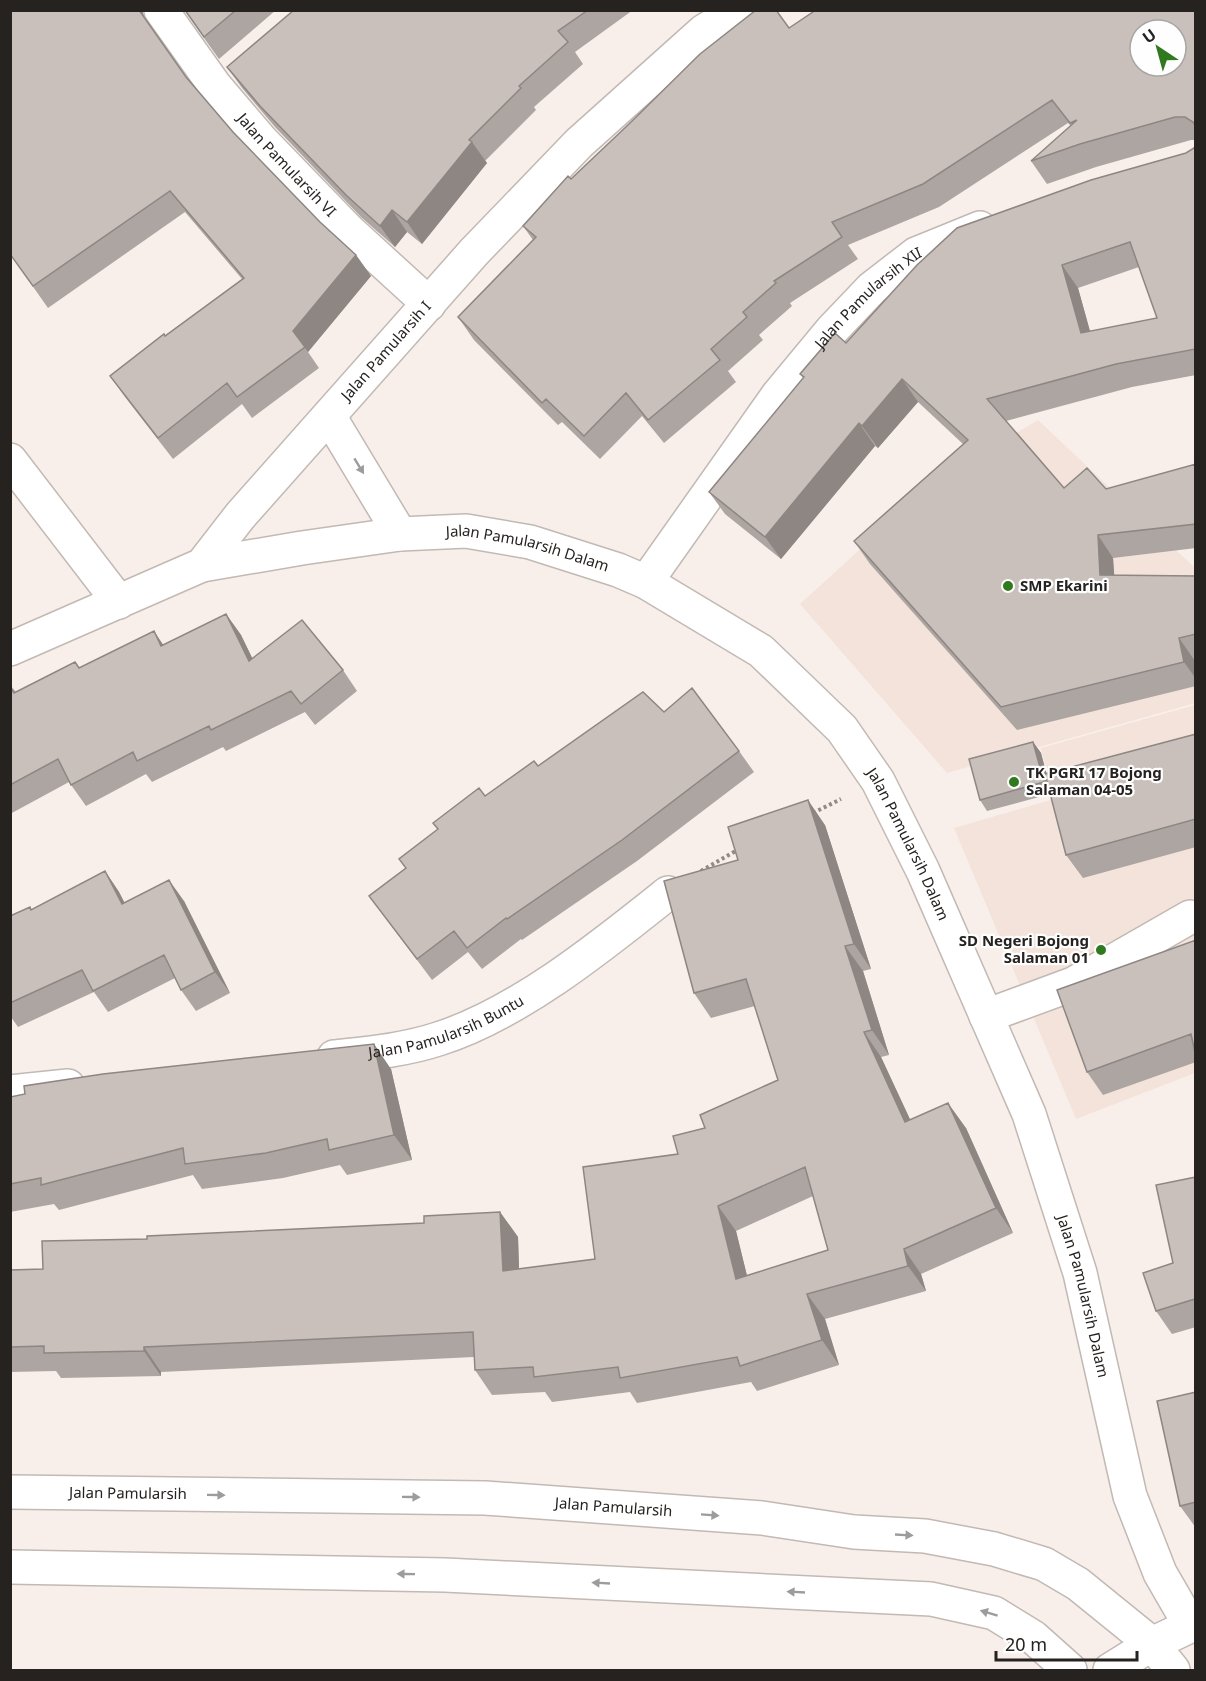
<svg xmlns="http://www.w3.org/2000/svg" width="1206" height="1681" font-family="'Noto Sans',sans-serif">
	<rect width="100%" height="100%" fill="#f8efea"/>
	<path fill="#f4e3da" d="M1038 420 1195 568V703L947 773 800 604 958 460 988 450Z
		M1195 705V1073L1076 1119 954 828 1054 799 1041 748Z"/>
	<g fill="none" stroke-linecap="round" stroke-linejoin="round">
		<g stroke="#c2b9b4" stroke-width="36">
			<g id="minor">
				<path id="s1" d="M161 10 215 86 261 140 348 230 429 304"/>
				<path d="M329 416 400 534"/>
				<path d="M10 460 119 602"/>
				<path id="s2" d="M202 565 302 548 400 534 466 531 530 542 618 570 646 582 761 651 842 729 878 781 923 871 1029 1114 1080 1273 1130 1496 1160 1573 1190 1625"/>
				<path id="s3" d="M646 582 778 395 831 331 872 288 916 254 980 228"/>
				<path id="s4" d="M10 649 202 565 240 516 474 252 579 143 704 31 738 10"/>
				<path d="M986 1016 1073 984 1190 917"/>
				<path id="s5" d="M334 1057C369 1053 405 1050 438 1039 518 1014 603 945 668 893"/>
				<path d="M10 1092 68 1086"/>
				<path d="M1110 1670 1152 1644 1196 1623"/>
			</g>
		</g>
		<g stroke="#c2b9b4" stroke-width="36">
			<g id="highway">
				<path id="s6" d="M10 1492 485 1498 762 1518 854 1532 925 1536 994 1549 1044 1564 1078 1584 1152 1644 1173 1670"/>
				<path d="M10 1567 445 1575 931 1599 994 1613 1033 1637 1070 1670"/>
			</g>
		</g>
		<path stroke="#918a87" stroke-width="4" stroke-dasharray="3 3" stroke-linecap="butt" d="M813 813 841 799
			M701 871 739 849"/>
		<use href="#minor" stroke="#fff" stroke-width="33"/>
		<use href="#highway" stroke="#fff" stroke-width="33"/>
	</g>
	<path fill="#ada5a1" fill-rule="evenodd" d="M10 10H142L145 20 186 77 233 132 320 222 356 255 371 276 308 352 319 368 252 418 242 404 173 459 125 397 110 376 242 279 185 212 48 308 10 254Z
		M184 10H276L219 59Z
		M294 10H633L575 52 583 64 534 107 536 110 485 161 487 163 422 244 407 232 395 247 361 217 275 127 242 88 227 67Z
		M1196 10V140H1191L1096 167 1047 184 1031 161 1071 126 1068 123 939 207 848 245 858 259 790 303 792 306 759 335 763 340 728 371 736 382 664 443 642 416 600 459 562 422 558 425 474 340 458 317 533 240 523 226 571 179 789 28Z
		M1196 145V375L1132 387 1006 421 1064 488 1106 489 1196 464V548L1113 558 1114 575 1196 576V660L1195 661 1196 686 1017 730 870 564 854 541 963 444 918 402 878 448 875 446 781 559 725 514 709 492 803 378 800 374 846 343 1186 153 1194 148ZM1139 267 1157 318 1090 332 1078 288Z
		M226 614 241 635 252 658 343 670 357 691 315 725 305 712 226 751 223 747 152 782 146 774 86 806 69 782 10 814V685L16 692 75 662 80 668 163 645Z
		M664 712 739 751 754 772 637 861 522 940 521 939 482 969 468 952 432 980 369 896 406 868 485 796 538 766Z
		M1196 734V847L1083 878 1066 855 1050 794 987 811 980 800 1033 742 1041 753 1046 774Z
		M825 825 871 969 863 971 889 1055 881 1057 910 1120 966 1128 1013 1233 921 1274 926 1291 825 1319 839 1365 757 1391 751 1382 637 1403 630 1392 552 1402 545 1392 492 1395 475 1370 474 1357 161 1372V1376L61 1378 56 1371 10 1372V1270L43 1269 147 1239 424 1223 500 1212 518 1237 519 1269 595 1259 678 1154 705 1128 778 1080 755 1006 711 1018 694 993 738 860ZM813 1196 828 1250 747 1276 736 1231Z
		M105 871 119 892 124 902 184 901 230 993 196 1011 181 990 175 978 108 1012 94 992 18 1027 11 1017H10V916L32 910Z
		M1196 940V1062L1103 1095 1087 1072Z
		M391 1069 412 1160 347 1175 340 1165 283 1178 202 1189 193 1175 59 1210 54 1204 10 1212V1097Z
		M1196 1177V1327L1172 1334 1156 1311 1173 1263Z
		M1196 1392V1528L1180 1506Z"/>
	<path fill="#8d8683" d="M139 10H142L145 20Z
		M472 142 487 163 422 244 407 222Z
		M392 210 407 232 395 247 380 226Z
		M356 255 371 276 308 352 293 331Z
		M1062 265 1078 288 1097 356 1081 333Z
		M902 379 918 402 878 448 862 426Z
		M859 423 875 446 781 559 765 537Z
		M1098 535 1113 558 1116 598 1100 575Z
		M226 614 241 635 264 682 249 661Z
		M154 631 168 652 161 646Z
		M1179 638 1195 661 1196 679 1184 662Z
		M1033 742 1041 753 1052 793 1044 782Z
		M808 800 825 825 871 969 854 944Z
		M105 871 119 892 136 925 122 904Z
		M169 880 184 901 230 993 215 972Z
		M845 946 863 971 889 1055 872 1030Z
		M864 1032 881 1057 923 1147 905 1122Z
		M374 1044 391 1069 412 1160 394 1135Z
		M948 1103 966 1128 1013 1233 996 1208Z
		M718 1206 736 1231 754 1304 736 1279Z
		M500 1212 518 1237 520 1296 503 1271Z
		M904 1249 921 1274 926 1291 908 1266Z
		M807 1294 825 1319 839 1365 822 1340Z
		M144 1347 161 1372V1376L144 1351Z"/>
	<path fill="#c9c0bb" stroke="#8d8683" stroke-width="1.5" fill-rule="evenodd" d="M10 10H139L186 77 233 132 320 222 356 255 293 331 305 347 237 397 227 383 158 438 110 376 164 334 165 336 244 278 170 191 33 286 10 254Z
		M185 10H236L204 37Z
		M294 10H588L558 31 568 42 519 86 521 88 469 140 472 142 407 222 392 210 380 226 346 195 260 106 227 67Z
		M756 10H776L789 28 816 10H1196V126L1193 122 1185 117H1175L1080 144 1031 161 1077 120 1070 123 1052 100 923 184 832 222 842 237 774 281 776 283 743 312 747 317 711 349 720 360 648 420 626 393 584 436 546 399 542 403 458 317 536 237 523 226 568 176 571 179 629 124 700 54ZM1140 30H1176V66H1140Z
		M1196 145V349L1116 364 987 399 1064 488 1087 468 1106 489 1196 464V524L1098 535 1100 575 1196 576V634L1179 638 1184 662 1001 707 854 541 968 440 902 379 862 426 859 423 765 537 709 492 804 377 800 374 835 333 846 343 917 265 957 228 1091 180 1186 153 1194 148ZM1130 242 1157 318 1081 333 1062 265Z
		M226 614 249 661 302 620 343 670 301 704 291 691 211 730 209 726 137 761 133 752 71 785 58 759 10 785V687L14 693 75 662 79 668 154 631 161 646Z
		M692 688 739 751 622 840 507 919 506 918 467 948 454 931 417 959 369 896 406 868 399 859 438 829 433 823 479 788 485 796 534 761 538 766 643 692 664 712Z
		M1196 734V819L1066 855 1045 774Z
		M1033 742 1044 782 980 800 969 759Z
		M808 800 854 944 845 946 872 1030 864 1032 905 1122 948 1103 996 1208 904 1249 908 1266 807 1294 822 1340 740 1366 737 1357 620 1378 618 1367 534 1377 533 1367 475 1370 473 1332 144 1347V1351L44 1353V1346L10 1347V1270L43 1269 42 1241 147 1239V1236L424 1223V1216L500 1212 503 1271 595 1259 583 1167 678 1154 673 1136 705 1128 700 1115 778 1080 746 979 694 993 664 881 738 860 728 827ZM805 1167 828 1250 736 1279 718 1206Z
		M105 871 122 904 169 880 215 972 181 990 164 955 93 991 82 970 10 1003V916L30 907 31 910Z
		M1196 940V1057L1191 1034 1087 1072 1057 990Z
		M374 1044 394 1135 329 1150 327 1139 266 1153 185 1164 183 1148 41 1185V1178L10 1184V1097L25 1094 24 1086 103 1074Z
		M1196 1177V1301L1195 1299 1156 1311 1143 1273 1173 1263 1156 1185Z
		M1196 1392V1502L1180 1506 1157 1401Z"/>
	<defs><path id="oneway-solid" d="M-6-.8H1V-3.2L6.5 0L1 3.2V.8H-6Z" transform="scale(1.5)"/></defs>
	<g fill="#9d9c9b">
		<use href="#oneway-solid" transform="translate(359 466) rotate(59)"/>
		<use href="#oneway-solid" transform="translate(216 1495) rotate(1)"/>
		<use href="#oneway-solid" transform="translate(411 1497) rotate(1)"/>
		<use href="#oneway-solid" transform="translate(710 1515) rotate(4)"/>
		<use href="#oneway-solid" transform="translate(904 1535) rotate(3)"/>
		<use href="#oneway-solid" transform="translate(406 1574) rotate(-179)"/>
		<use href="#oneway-solid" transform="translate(601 1583) rotate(-177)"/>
		<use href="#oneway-solid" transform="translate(796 1592) rotate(-177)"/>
		<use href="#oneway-solid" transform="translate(989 1613) rotate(-163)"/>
	</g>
	<g fill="#30791e" stroke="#fefefe" stroke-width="2">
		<circle cx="1008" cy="586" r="6"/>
		<circle cx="1014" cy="782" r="6"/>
		<circle cx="1101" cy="950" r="6"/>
	</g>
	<g text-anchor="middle" stroke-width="4.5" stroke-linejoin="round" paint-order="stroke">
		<g font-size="15" fill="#252220" stroke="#fefefe">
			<text dy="5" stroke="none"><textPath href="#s1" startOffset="200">Jalan Pamularsih VI</textPath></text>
			<text dy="5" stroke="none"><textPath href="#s3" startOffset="362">Jalan Pamularsih XII</textPath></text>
			<text dy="5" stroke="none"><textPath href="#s4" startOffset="492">Jalan Pamularsih I</textPath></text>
			<text dy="5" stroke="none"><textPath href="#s2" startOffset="330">Jalan Pamularsih Dalam</textPath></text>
			<text dy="5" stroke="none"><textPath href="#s2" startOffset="834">Jalan Pamularsih Dalam</textPath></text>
			<text dy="5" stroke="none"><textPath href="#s5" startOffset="117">Jalan Pamularsih Buntu</textPath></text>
			<text dy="5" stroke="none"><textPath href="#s2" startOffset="1320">Jalan Pamularsih Dalam</textPath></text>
			<text dy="5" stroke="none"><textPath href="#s6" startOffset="118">Jalan Pamularsih</textPath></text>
			<text dy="5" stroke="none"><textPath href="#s6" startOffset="604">Jalan Pamularsih</textPath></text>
		</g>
		<g font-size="15" font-weight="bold" fill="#252220" stroke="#fefefe" text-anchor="start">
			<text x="1020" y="591">SMP Ekarini</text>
			<text x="1026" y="778">TK PGRI 17 Bojong<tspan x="1026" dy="17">Salaman 04-05</tspan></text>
			<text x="1089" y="946" text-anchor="end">SD Negeri Bojong<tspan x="1089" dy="17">Salaman 01</tspan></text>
		</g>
	</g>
	<rect width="1206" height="1681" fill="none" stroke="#252220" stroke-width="24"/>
	<g transform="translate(1158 48) rotate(324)"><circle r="28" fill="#fefefe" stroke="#a7a6a5" stroke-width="1.5"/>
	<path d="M0-4.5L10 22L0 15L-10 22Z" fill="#30791e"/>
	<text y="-9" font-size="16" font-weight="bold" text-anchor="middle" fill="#252220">U</text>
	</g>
	<path d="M996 1651v9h141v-9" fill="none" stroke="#252220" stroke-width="3"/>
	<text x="1005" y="1651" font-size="18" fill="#252220" stroke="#fefefe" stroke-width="4.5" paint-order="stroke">20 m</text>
</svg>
